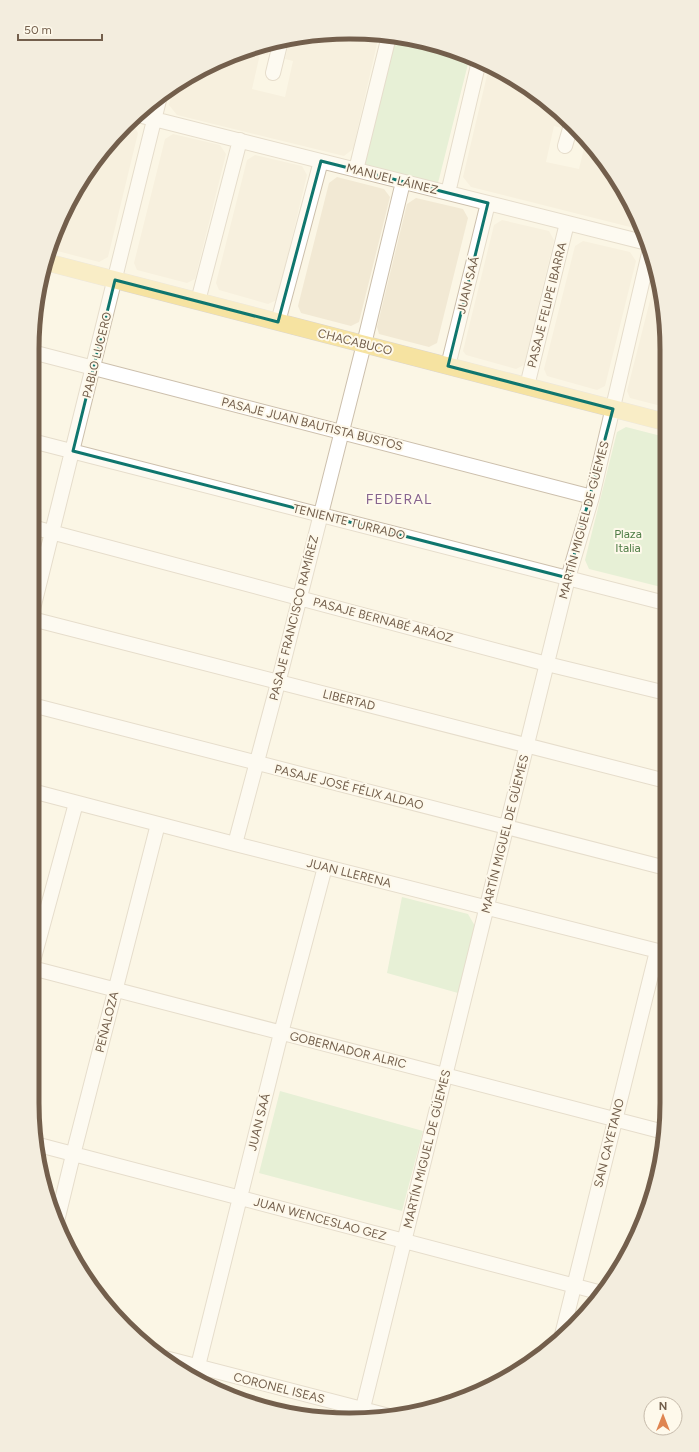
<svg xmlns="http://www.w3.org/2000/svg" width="699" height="1452" font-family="Figtree,sans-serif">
	<rect width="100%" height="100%" fill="#fbf6e5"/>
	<path fill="#f2e9d4" d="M350 32 379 35 353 149 344 156 177 115 169 105 174 85 228 56 271 43 268 55 260 54 252 89 285 97 293 61 285 59 290 38Z
		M489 67 543 98 564 119 562 128 554 126 546 162 579 169 586 140 602 156 642 226 638 229 471 187 463 177Z
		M127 123 133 124 138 133 108 257 99 262 50 249 56 228 86 173Z
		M173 134 220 145 226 154 195 279 187 283 137 270 134 263 165 139Z
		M255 155 302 166 307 175 277 300 268 304 219 290 216 283 247 160Z
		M337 177 384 189 390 197 359 322 351 326 301 313 298 306 329 183Z
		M416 198 463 209 468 218 437 343 429 347 379 334 377 327 407 204Z
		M502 220 549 231 554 240 524 365 516 369 466 355 463 351 494 225Z
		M583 241 630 252 636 261 605 386 597 390 547 376 544 369 575 246Z
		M656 277 664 308 665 407 630 398 627 391Z
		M214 1386 333 1415 287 1414 228 1396 212 1388Z"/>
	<path fill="#cee8c4" d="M396 37 412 38 470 56 438 183 363 165Z
		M626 427 665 437V588L589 569 585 560 617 432Z
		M402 897 468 914 475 926 458 993 387 973Z
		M280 1091 423 1131 402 1211 259 1173Z"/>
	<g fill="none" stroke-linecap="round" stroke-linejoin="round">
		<g stroke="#ccbfac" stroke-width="16">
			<path id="minor" d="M273 73 281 40
				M138 115 647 243
				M565 146 571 125
				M356 170 389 36
				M448 193 479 61
				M198 301 240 140
				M278 322 321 161
				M32 352 592 497
				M448 366 488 203
				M527 386 567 223
				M32 441 665 603
				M32 527 547 664 666 693
				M32 613 160 96
				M32 619 666 781
				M32 705 666 868
				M32 791 235 844 666 953
				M235 844 282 668 364 344 403 182
				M32 965 76 803
				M32 968 664 1132
				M39 1145 602 1293
				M57 1221 73 1155 158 824
				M562 1335 657 951
				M165 1358 393 1417
				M195 1378 281 1033 325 867
				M361 1416 568 578 592 497 649 253"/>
		</g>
		<g stroke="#dbd5d0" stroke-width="18">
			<path id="major" d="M46 262 665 422"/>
		</g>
		<use href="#minor" stroke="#fff" stroke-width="14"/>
		<use href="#major" stroke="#f6e3a1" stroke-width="17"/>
	</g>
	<path d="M0 0H699V1452H0ZM321 161 488 203 448 366 613 409 568 578 73 451 115 280 278 322Z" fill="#fbf6e5" fill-opacity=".55" fill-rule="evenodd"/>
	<path fill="none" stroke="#0f766e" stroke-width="3" stroke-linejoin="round" d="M321 161 488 203 448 366 613 409 568 578 73 451 115 280 278 322Z"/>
	<g text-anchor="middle" stroke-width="4" stroke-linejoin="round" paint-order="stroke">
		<g font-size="12" fill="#735f4c" stroke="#fef9eb">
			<text transform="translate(392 179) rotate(14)" y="4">MANUEL LÁINEZ</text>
			<text transform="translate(468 285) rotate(-76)" y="4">JUAN SAÁ</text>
			<text transform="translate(547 305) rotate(-76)" y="4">PASAJE FELIPE IBARRA</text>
			<text transform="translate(355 342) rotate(14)" y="4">CHACABUCO</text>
			<text transform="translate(97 355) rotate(-76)" y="4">PABLO LUCERO</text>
			<text transform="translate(312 424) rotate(14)" y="4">PASAJE JUAN BAUTISTA BUSTOS</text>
			<text transform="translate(584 520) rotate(-75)" y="4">MARTÍN MIGUEL DE GÜEMES</text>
			<text transform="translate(349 522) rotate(14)" y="4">TENIENTE TURRADO</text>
			<text transform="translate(294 618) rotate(-76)" y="4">PASAJE FRANCISCO RAMÍREZ</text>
			<text transform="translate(383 620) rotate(15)" y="4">PASAJE BERNABÉ ARÁOZ</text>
			<text transform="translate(349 700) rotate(14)" y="4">LIBERTAD</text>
			<text transform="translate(349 787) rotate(14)" y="4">PASAJE JOSÉ FÉLIX ALDAO</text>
			<text transform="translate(505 834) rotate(-76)" y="4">MARTÍN MIGUEL DE GÜEMES</text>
			<text transform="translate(349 873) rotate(14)" y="4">JUAN LLERENA</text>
			<text transform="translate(107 1022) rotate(-76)" y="4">PEÑALOZA</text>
			<text transform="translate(348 1050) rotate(14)" y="4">GOBERNADOR ALRIC</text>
			<text transform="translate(259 1122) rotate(-76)" y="4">JUAN SAÁ</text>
			<text transform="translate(609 1143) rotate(-76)" y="4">SAN CAYETANO</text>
			<text transform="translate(427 1149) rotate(-76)" y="4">MARTÍN MIGUEL DE GÜEMES</text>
			<text transform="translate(320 1219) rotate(15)" y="4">JUAN WENCESLAO GEZ</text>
			<text transform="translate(279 1388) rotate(14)" y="4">CORONEL ISEAS</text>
		</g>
		<g font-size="12" fill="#507e47" stroke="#fef9eb">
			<text x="628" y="538">Plaza<tspan x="628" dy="14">Italia</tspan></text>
		</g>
		<g font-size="14" letter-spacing="1" fill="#87648f" stroke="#fef9eb">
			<text x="399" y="504">FEDERAL</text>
		</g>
	</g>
	<path d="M0 0H699V1452H0ZM349 39H350A310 310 0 0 1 660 349V1103A310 310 0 0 1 350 1413H349A310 310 0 0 1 39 1103V349A310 310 0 0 1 349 39Z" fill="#f3edde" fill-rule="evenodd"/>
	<path fill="none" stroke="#735f4c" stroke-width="5" d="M349 39H350A310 310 0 0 1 660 349V1103A310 310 0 0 1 350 1413H349A310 310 0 0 1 39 1103V349A310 310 0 0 1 349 39Z"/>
	<g transform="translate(663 1416)"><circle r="19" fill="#fef9eb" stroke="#c6bbab"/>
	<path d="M0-3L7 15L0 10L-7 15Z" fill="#df8551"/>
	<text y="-6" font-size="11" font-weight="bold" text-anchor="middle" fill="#735f4c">N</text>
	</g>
	<path d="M18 34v6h84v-6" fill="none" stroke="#735f4c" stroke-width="2"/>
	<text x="24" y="34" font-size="12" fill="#735f4c" stroke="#fef9eb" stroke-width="3" paint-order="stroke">50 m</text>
</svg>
